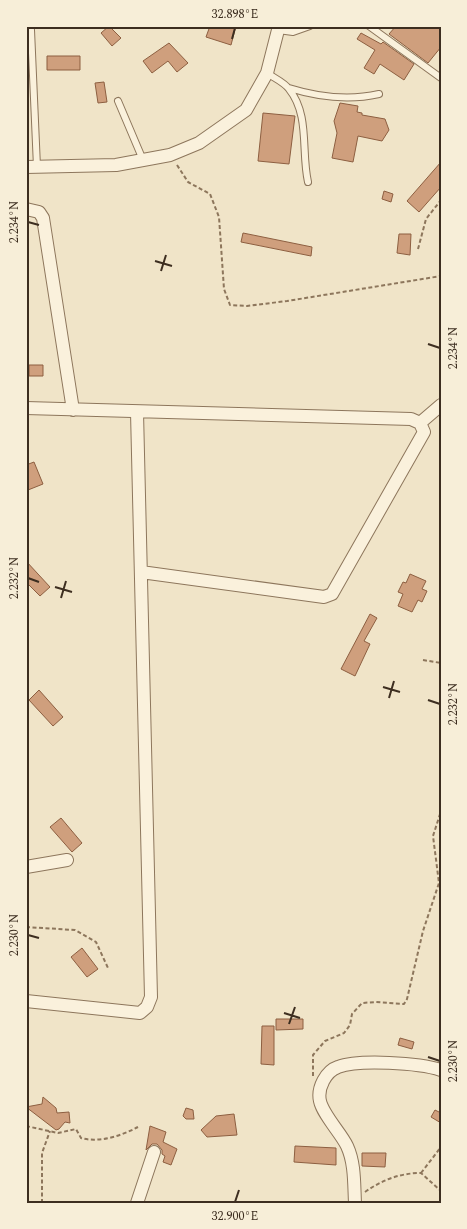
<svg xmlns="http://www.w3.org/2000/svg" width="467" height="1229" font-family="Spectral,serif">
	<rect width="100%" height="100%" fill="#f0e4c8"/>
	<path fill="#cf9f7d" stroke="#8d5f41" d="M109 26 121 38 112 46 101 33Z
		M210 26H236L231 45 206 37Z
		M396 26H441V47L428 63 389 34Z
		M361 33 381 44 383 42 414 64 404 80 380 64 374 74 364 68 375 50 357 39Z
		M169 43 188 63 177 72 168 61 152 73 143 61Z
		M47 56H80V70H47Z
		M104 82 107 102 98 103 95 83Z
		M340 103 358 106 357 112 362 113V115L385 119 389 130 382 141 358 136 353 162 332 158 337 133 334 121Z
		M263 113 295 116 289 164 258 161Z
		M441 162V187L419 212 407 201Z
		M384 191 393 194 391 202 382 199Z
		M243 233 312 247 311 256 241 242Z
		M399 234H411L410 255 397 253Z
		M29 365H43V376H29Z
		M34 462 43 484 28 490 26 465Z
		M26 561 50 587 40 596 26 582Z
		M410 574 426 581 422 589 427 591 422 602 418 600 412 612 398 606 403 594 398 592 403 582 406 583Z
		M370 614 377 618 364 641 370 644 355 676 341 669Z
		M39 690 63 717 53 726 29 700Z
		M61 818 82 843 72 852 50 827Z
		M82 948 98 969 87 977 71 957Z
		M276 1019H303V1029L276 1030Z
		M262 1026H274V1065L261 1064Z
		M400 1038 414 1042 412 1049 398 1045Z
		M43 1097 56 1108 57 1113 69 1112 70 1123 65 1122 59 1129 56 1130 26 1107 42 1104Z
		M186 1108 193 1110 194 1119H186L183 1116Z
		M435 1110 441 1113V1123L431 1117Z
		M234 1114 237 1135 207 1137 201 1130 216 1116Z
		M150 1126 166 1132 163 1142 177 1149 171 1165 163 1162 165 1156 162 1154V1150L157 1144H152L146 1150Z
		M295 1146 336 1148V1165L294 1162Z
		M362 1153H386L385 1167 362 1166Z"/>
	<g fill="none" stroke-linecap="round" stroke-linejoin="round">
		<g stroke="#8d765c" stroke-width="8">
			<path id="lane" d="M369 26 441 78
				M31 30 37 167
				M278 30 293 32 310 26
				M267 73C274 78 284 82 289 89 310 115 301 151 308 182
				M289 88C318 97 348 101 379 94
				M118 101 143 160"/>
		</g>
		<g stroke="#8d765c" stroke-width="14">
			<path id="street" d="M26 167 116 165 170 155 199 143 246 110 267 73 279 26
				M26 209 39 212 43 218 73 410
				M26 408 411 419 420 423 424 432 332 594 324 597 141 572
				M420 423 441 405
				M26 867 67 860
				M26 1001 140 1013 147 1007 151 997 137 412
				M137 1203 154 1152
				M355 1203C354 1184 355 1163 347 1146 341 1133 323 1115 320 1101 317 1088 326 1071 338 1067 359 1059 419 1063 441 1070"/>
		</g>
		<path stroke="#8d765c" stroke-width="2" stroke-dasharray="4 2.5" stroke-linecap="butt" d="M177 165 188 182 210 194 219 217 224 289 230 305 247 306 287 301 441 276
			M418 249 426 219 441 200
			M423 660 441 663
			M26 927 75 930 96 942 108 968
			M313 1076V1055L325 1041 344 1033 350 1025 352 1014 362 1003 376 1002 404 1004 407 999 423 931 439 883 433 836 441 811
			M26 1126 58 1133 76 1129 81 1138C99 1143 121 1136 138 1127
			M421 1173 441 1147
			M365 1192C382 1180 400 1173 421 1173L441 1191
			M42 1203V1153L50 1131"/>
		<use href="#lane" stroke="#faf1dc" stroke-width="6"/>
		<use href="#street" stroke="#faf1dc" stroke-width="12"/>
	</g>
	<path fill="none" stroke="#3d2e20" stroke-width="2" d="M232 39 235 28M28 222 39 225M155 261 172 266M161 271 166 255M428 344 440 348M28 578 39 582M55 587 72 592M61 598 66 581M383 687 400 692M389 698 394 681M428 700 440 704M28 935 39 938M284 1013 300 1018M289 1024 295 1007M428 1057 440 1061M235 1202 239 1190"/>
	<rect width="467" height="1229" fill="none" stroke="#f7eed8" stroke-width="55"/>
	<rect x="28" y="28" width="412" height="1174" fill="none" stroke="#3d2e20" stroke-width="2"/>
	<g font-size="12" text-anchor="middle" fill="#3d2e20">
		<text x="235" y="18">32.898°E</text>
		<text transform="translate(14 222) rotate(-90)" y="4">2.234°N</text>
		<text transform="translate(453 348) rotate(-90)" y="4">2.234°N</text>
		<text transform="translate(14 578) rotate(-90)" y="4">2.232°N</text>
		<text transform="translate(453 704) rotate(-90)" y="4">2.232°N</text>
		<text transform="translate(14 935) rotate(-90)" y="4">2.230°N</text>
		<text transform="translate(453 1061) rotate(-90)" y="4">2.230°N</text>
		<text x="235" y="1220">32.900°E</text>
	</g>
</svg>
